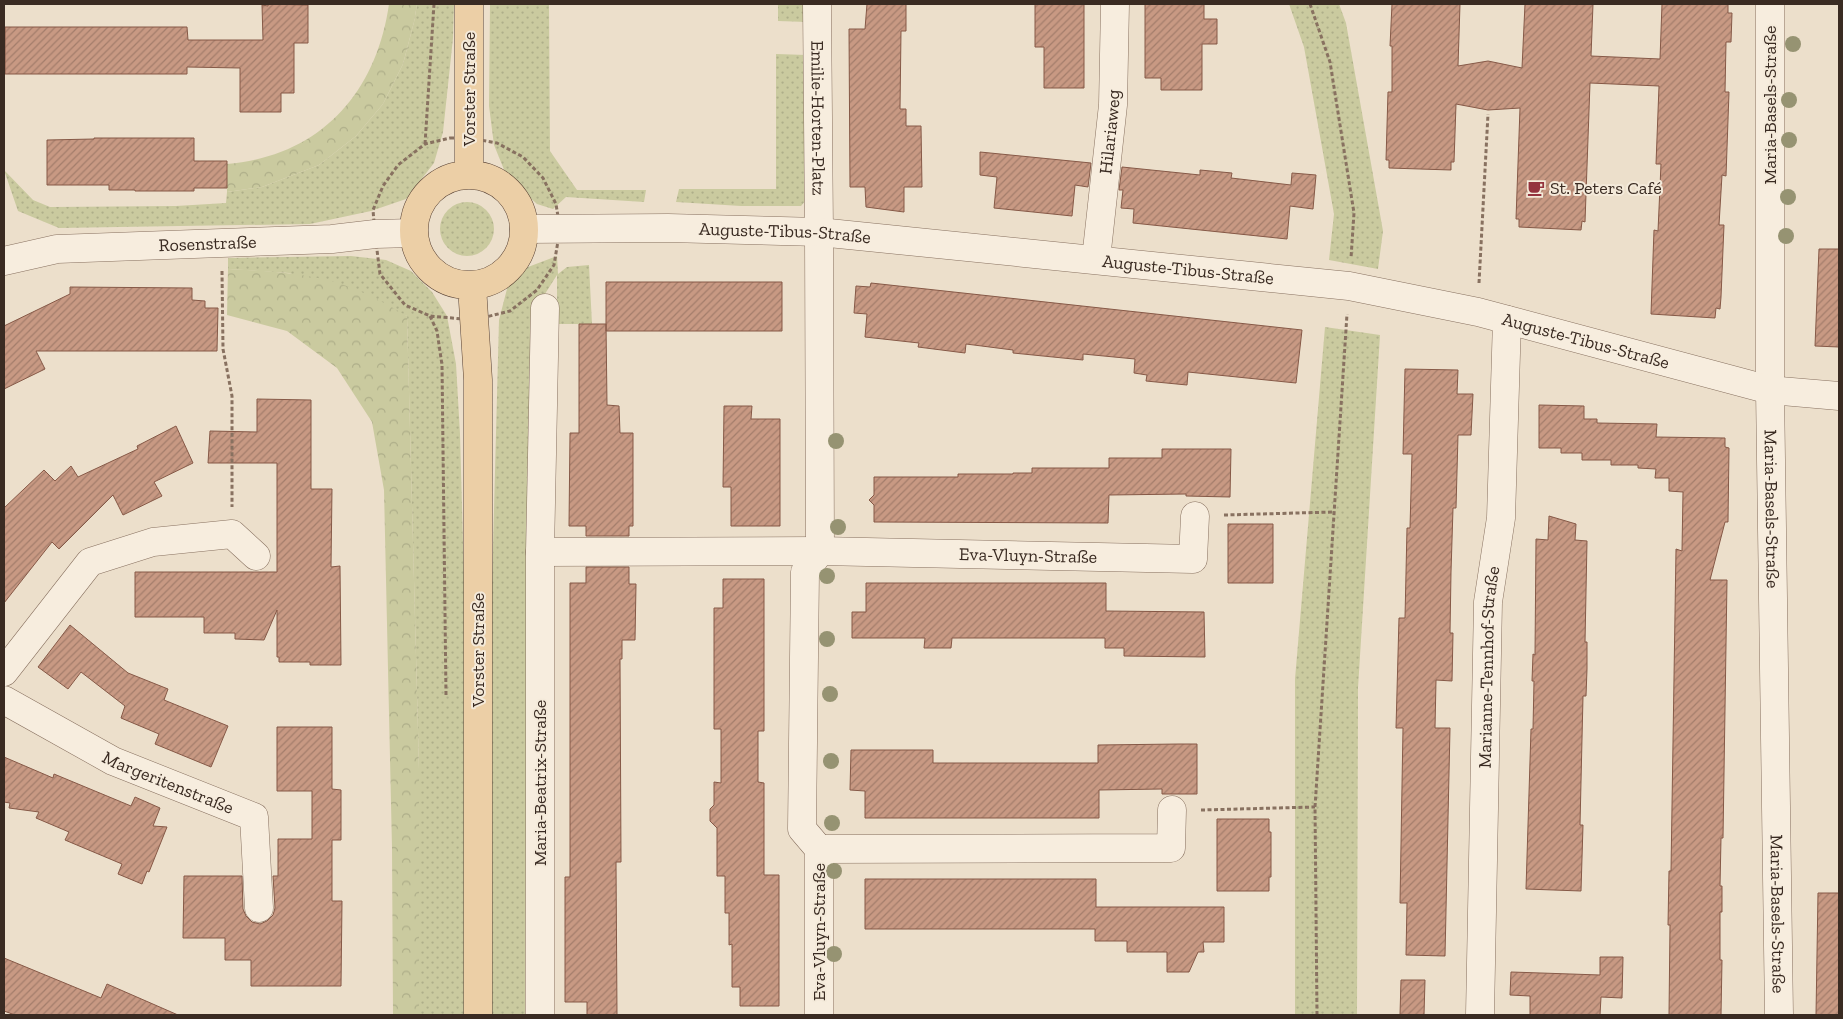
<svg xmlns="http://www.w3.org/2000/svg" width="1843" height="1019" font-family="'Zilla Slab',serif">
	<defs>
		<pattern id="grass-dots" width="8" height="8" patternUnits="userSpaceOnUse" patternTransform="scale(1.25)"><rect width="8" height="8" fill="#caca9f"/><path d="M2 2h.1M6 6h.1" fill="none" stroke="#aeae89" stroke-width="1.8" stroke-linecap="round"/></pattern>
		<pattern id="forest-crowns" width="20" height="18" patternUnits="userSpaceOnUse" patternTransform="scale(1.25)"><rect width="20" height="18" fill="#caca9f"/><path d="M2 6a3 3 0 1 1 6 0M12 15a3 3 0 1 1 6 0" fill="none" stroke="#aeae89"/></pattern>
		<pattern id="building-hatch" width="6" height="6" patternUnits="userSpaceOnUse" patternTransform="scale(1.25)"><rect width="6" height="6" fill="#c89983"/><path d="M-1 1l2-2M0 6l6-6M5 7l2-2" fill="none" stroke="#a37d6b"/></pattern>
	</defs>
	<rect width="100%" height="100%" fill="#ecdfcb"/>
	<path fill="url(#grass-dots)" d="M417 4H454L453 38 443 132 434 163 406 199 371 211 310 224 59 228 18 211 4 170 33 200 50 207 176 206 226 203 227 192 262 187 319 165 356 136 383 104 403 64 414 22Z
		M490 4H549L550 151 577 190H646L644 202 566 197 553 209 537 204 507 177 494 145 489 106Z
		M778 4H807V22L778 21Z
		M1289 4H1339L1346 23 1383 231 1378 269 1329 260 1334 214 1304 47Z
		M776 54 807 55V199L801 206H741L676 202 679 189H776Z
		M440 229a27 27 0 1 1 54 0a27 27 0 1 1-54 0Z
		M351 256 386 260 411 271 432 292 447 316 456 364 460 434 465 615 464 811 465 1015H419V769L407 316 289 273 228 269V258Z
		M557 256 558 274 567 267 589 265 592 324H557V275L543 297 532 307 528 460 525 1015H492L491 623 499 320 508 285 528 267Z
		M1325 327 1380 335 1358 688 1357 1015H1295V679Z"/>
	<path fill="url(#forest-crowns)" d="M389 4H417L414 22 403 64 383 104 356 136 319 165 262 187 227 192V164C320 156 376 94 389 4Z
		M228 269C262 271 297 272 331 281 358 288 383 302 407 316L419 769V1015H393L392 848 384 490 372 422 337 368 287 331 227 315Z"/>
	<path fill="url(#building-hatch)" stroke="#865947" d="M268 4 308 5V43H294V93H281V112H240V68L187 67V74H5V27H187L188 40H263L262 5 268 6Z
		M867 4H906V31H901L900 109H906V126H921L922 187H904V212L866 207 865 187H850L849 29H865Z
		M1035 4H1084V88H1044V47H1035Z
		M1145 4H1204V19H1217V44H1202V90H1161V78H1145Z
		M1392 4H1460L1458 66 1488 61 1522 68 1525 4H1593L1591 56 1660 59 1662 4H1728V13H1732L1731 42H1726L1725 92H1729L1726 176 1722 175 1719 225H1724L1721 297 1720 309 1716 308 1715 318 1651 314 1654 230 1658 231 1661 164H1656L1659 86 1590 83 1585 222 1582 221 1581 230 1519 227V219H1516L1520 108 1488 110 1456 104 1454 162H1451V170L1389 168V160H1386L1388 92H1392V46H1390Z
		M94 138H194V161H227V188H194V191H135V190H109V185H47V140L94 139Z
		M980 152 1091 163 1088 187 1075 185 1072 216 994 208 997 177 980 175Z
		M1122 167 1200 175V170L1232 173 1231 178 1291 185 1292 173 1316 175 1313 209 1290 206 1287 239 1133 223 1134 209 1121 208 1123 190H1119Z
		M1819 249H1839V347L1815 346Z
		M606 282H782V331H606Z
		M871 283 1302 330 1296 383 1188 372 1187 385 1146 381 1147 375 1134 373 1135 359 1083 354V360L1013 353V350L966 344 965 353 918 347 919 343 865 337 867 314 854 313 856 286 870 287Z
		M70 287 192 288V300L205 301V308H218L217 351H36L45 369 4 389V326L70 294Z
		M579 324H606L607 405 619 406 620 433H633V526H629V536H586V526H569L570 433H579Z
		M1405 369 1458 370 1457 394H1473L1471 435H1458L1456 508H1453L1451 572 1450 633H1453L1452 681 1436 680 1435 728H1450L1445 956 1406 955 1407 903H1400L1403 728H1396L1399 618H1405L1407 528H1410L1412 454H1403Z
		M257 399 311 400V489H332L331 567 340 566 341 665H310V662H279V657H277V610L264 640 235 639V633H204V617H135V572H277V463H208L210 431 257 432Z
		M1539 405 1584 406V419H1597V423L1657 424 1656 437 1725 438V447L1729 448 1728 522H1725L1710 580H1727L1723 838H1721L1720 886H1722V912H1720V960H1722L1721 1015H1669L1670 925H1668L1669 871H1671L1676 549 1682 551 1683 492 1669 491V478H1655L1656 469 1638 468V465H1611V460H1582V453H1561V448H1539Z
		M724 406H752L751 419H780V526H731V487H723Z
		M176 426 193 463 154 482 162 496 123 515 113 495 59 549 52 542 4 603V508L44 470 55 481 71 466 78 477 138 449 137 446Z
		M1162 449H1231L1230 497 1186 496V494L1109 495 1108 523 874 522V505L869 500 874 495V477H958V474H1013V473H1032V468H1109V458H1162Z
		M1549 516 1576 524 1575 540 1587 541 1585 642H1587V669L1586 696H1583L1580 825H1583L1581 891 1526 889 1531 729H1533L1534 681H1532L1533 654 1535 655 1536 539 1548 540Z
		M1228 524H1273V583H1228Z
		M586 567H629V584H636L635 640H622V659H620L621 862H616L617 1015H587V1002H565V877H570V583H586Z
		M723 579H764V731H758V782L764 783V875H779V1006H740V987H732V944L729 945V913H725V876H717V828L710 821V809L714 805V782L721 783V729H714V608H723Z
		M866 583H1106V611L1204 612 1205 657 1124 656V648H1105V638H952L951 648H924L925 638H852V612H866Z
		M70 625 128 673 168 689 164 700 228 726 211 767 155 744 159 734 121 718 125 706 81 672 68 689 38 667Z
		M277 727H332V789L341 790V840H332V901H342L341 986H251V960H225V938H183L184 876H242L243 909 246 916 252 922 260 924 267 921 273 915 275 908 273 876H278V839H312V791H277Z
		M1179 744H1197V794H1162V789L1099 790V818H865V791L850 790 851 750H933V763H1098V745Z
		M4 757 53 778 54 774 131 806 135 797 160 808 153 826 167 827 149 872 147 871 142 884 118 874 122 864 65 840 69 832 36 818 39 812 9 808 10 803 4 802Z
		M1217 819H1269V832H1271V877H1269V891H1217Z
		M865 879H1096V907H1224V942H1203L1204 952H1198L1189 972H1167V952H1127V941H1095V929H865Z
		M1818 893H1839V1015H1816Z
		M1600 957H1623L1622 998 1601 997 1600 1015H1530V996L1510 995 1511 972 1600 975Z
		M4 958 101 998 107 984 178 1015H15L4 1011Z
		M1401 980H1425L1424 1015H1400Z"/>
	<g fill="none" stroke-linecap="round" stroke-linejoin="round">
		<g stroke="#887160" stroke-width="29">
			<g id="minor">
				<path id="s1" d="M817 4 819 232 820 551 805 572 802 829 819 849V1015"/>
				<path id="s2" d="M1770 4V390L1779 1015"/>
				<path id="s3" d="M524 229 668 228 819 232 1349 286 1478 312 1770 390 1839 396"/>
				<path id="s4" d="M1096 259 1113 105 1115 4"/>
				<path id="s5" d="M4 261 57 249 332 239 375 234 413 233"/>
				<path id="s6" d="M540 552 820 551 1193 559 1195 516"/>
				<path d="M4 672 90 562 153 542 232 534 256 556"/>
				<path id="s7" d="M4 700 113 761 254 817 259 908"/>
				<path d="M819 849 1171 848 1172 810"/>
				<path d="M540 1015V552L545 308"/>
				<path id="s8" d="M1480 1015 1488 602 1501 518 1507 320"/>
			</g>
		</g>
		<g stroke="#574033" stroke-width="29">
			<path id="major" d="M469 174V4
				M414 230a55 55 0 1 1 110 0a55 55 0 1 1-110 0Z
				M472 286 478 380V1015"/>
		</g>
		<path stroke="#887160" stroke-width="3" stroke-dasharray="4 2.5" stroke-linecap="butt" d="M1310 4 1330 62 1354 213 1351 258
			M450 138H469L497 143 523 157 543 178 556 204 560 229 554 265 537 290 510 311 474 320 430 316 405 305 380 274 375 234 373 210 383 186 398 165 425 144Z
			M425 144 434 4
			M222 271 223 349 232 396V507
			M1479 283 1488 114
			M430 316 437 331 442 365 446 696
			M1224 515 1333 512
			M1201 810 1315 807
			M1317 1015 1315 807 1347 314"/>
		<use href="#minor" stroke="#f7edde" stroke-width="28"/>
		<use href="#major" stroke="#eccfa6" stroke-width="28"/>
	</g>
	<g fill="#969372">
		<circle cx="1793" cy="44" r="8"/>
		<circle cx="1789" cy="100" r="8"/>
		<circle cx="1789" cy="140" r="8"/>
		<circle cx="1788" cy="197" r="8"/>
		<circle cx="1786" cy="236" r="8"/>
		<circle cx="836" cy="441" r="8"/>
		<circle cx="838" cy="527" r="8"/>
		<circle cx="827" cy="576" r="8"/>
		<circle cx="827" cy="639" r="8"/>
		<circle cx="830" cy="694" r="8"/>
		<circle cx="831" cy="761" r="8"/>
		<circle cx="832" cy="823" r="8"/>
		<circle cx="834" cy="871" r="8"/>
		<circle cx="834" cy="954" r="8"/>
	</g>
	<defs>
		<g id="cafe-bare" transform="scale(1.35)"><path d="M-5.5-4.5H6V0H3Q3 3.5 0 3.5H-2.5Q-5.5 3.5-5.5 0ZM3-3.2v2h1.7v-2ZM-6 4.5H4V6H-6Z" fill="#94333e" stroke="#f4eada" stroke-width="2.5" paint-order="stroke"/></g>
	</defs>
	<g fill-rule="evenodd">
		<use href="#cafe-bare" x="1536" y="188"/>
	</g>
	<g text-anchor="middle" stroke-width="4" stroke-linejoin="round" paint-order="stroke">
		<g font-size="18" fill="#3a2b22" stroke="#f4eada">
			<text transform="translate(469 89) rotate(-90)" y="6">Vorster Straße</text>
			<text transform="translate(1770 105) rotate(-90)" y="6">Maria-Basels-Straße</text>
			<text dy="6" stroke="none"><textPath href="#s1" startOffset="114">Emilie-Horten-Platz</textPath></text>
			<text dy="6" stroke="none"><textPath href="#s4" startOffset="128">Hilariaweg</textPath></text>
			<text dy="6" stroke="none"><textPath href="#s3" startOffset="261">Auguste-Tibus-Straße</textPath></text>
			<text dy="6" stroke="none"><textPath href="#s5" startOffset="205">Rosenstraße</textPath></text>
			<text dy="6" stroke="none"><textPath href="#s3" startOffset="666">Auguste-Tibus-Straße</textPath></text>
			<text dy="6" stroke="none"><textPath href="#s3" startOffset="1071">Auguste-Tibus-Straße</textPath></text>
			<text dy="6" stroke="none"><textPath href="#s2" startOffset="505">Maria-Basels-Straße</textPath></text>
			<text dy="6" stroke="none"><textPath href="#s6" startOffset="488">Eva-Vluyn-Straße</textPath></text>
			<text transform="translate(478 650) rotate(-90)" y="6">Vorster Straße</text>
			<text dy="6" stroke="none"><textPath href="#s8" startOffset="348">Marianne-Tennhof-Straße</textPath></text>
			<text dy="6" stroke="none"><textPath href="#s7" startOffset="184">Margeritenstraße</textPath></text>
			<text transform="translate(540 783) rotate(-90)" y="6">Maria-Beatrix-Straße</text>
			<text dy="6" stroke="none"><textPath href="#s2" startOffset="910">Maria-Basels-Straße</textPath></text>
			<text transform="translate(819 932) rotate(-90)" y="6">Eva-Vluyn-Straße</text>
		</g>
		<g font-size="18" fill="#3a2b22" stroke="#f4eada" text-anchor="start">
			<text x="1550" y="194">St. Peters Café</text>
		</g>
	</g>
	<rect width="1843" height="1019" fill="none" stroke="#3a2b22" stroke-width="10"/>
</svg>
